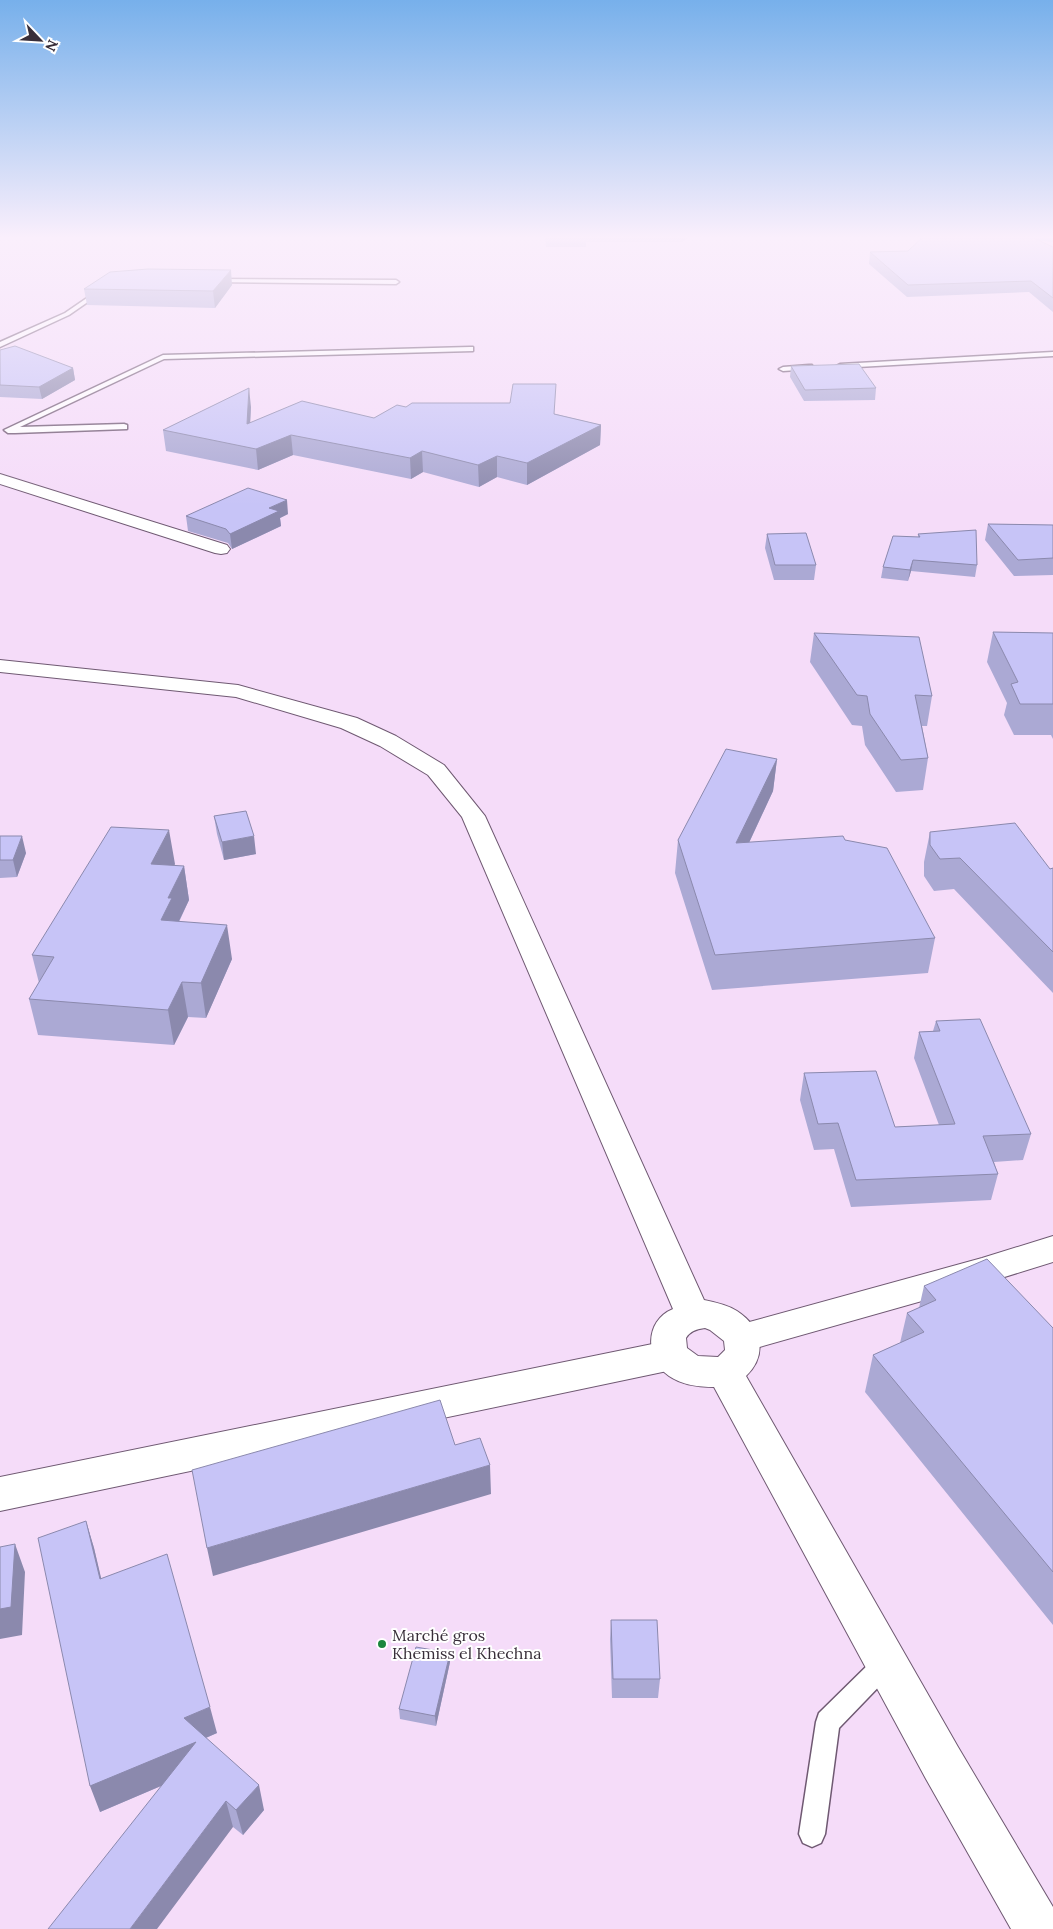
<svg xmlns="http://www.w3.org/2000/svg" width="1053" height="1929" font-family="Lora,serif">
	<rect width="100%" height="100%" fill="#f5dcf9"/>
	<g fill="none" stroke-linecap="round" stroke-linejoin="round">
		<path stroke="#6eabf0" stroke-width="4" d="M1009 235 1053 240"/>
		<g stroke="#6f5972" stroke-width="3">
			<path id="lane" d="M213 279 396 280 399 282 396 284 211 282V280Z
				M100 289 105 290 69 315 0 347V342L65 313Z
				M470 347H473V351L164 359 20 427 124 424 127 425V429L15 433H8L4 430 163 355Z
				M1053 352V356L840 368 836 366 840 364Z
				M809 365H812V369L783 371 779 369 783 367Z
				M885 1653 893 1656 897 1664 893 1672 839 1728 825 1834 821 1843 812 1847 803 1843 799 1834 816 1722 819 1713 877 1656Z"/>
		</g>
		<g stroke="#6f5972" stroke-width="2">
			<path id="street" d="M0 474 227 545 230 549 227 553 221 554 215 553 0 484Z"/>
		</g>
		<g stroke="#6f5972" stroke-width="2">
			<path id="secondary" d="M1053 1236V1262L982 1284 742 1352 729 1348 724 1338 729 1328 742 1324 982 1258Z
				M672 1340 685 1345 690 1355 685 1365 672 1370 0 1511V1477Z"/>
		</g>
		<g stroke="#6f5972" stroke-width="2">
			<path id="primary" d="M0 660 238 685 357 718 396 736 444 765 485 816 704 1300C714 1302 728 1305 737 1311 762 1327 768 1355 746 1376L958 1747 1053 1907V1929H1011L926 1779 714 1387C699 1387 682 1385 669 1376 645 1359 644 1321 673 1309L462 817 428 775 380 746 341 728 236 697 0 672ZM705 1328 710 1330 724 1341 725 1350 718 1357 698 1356 687 1348 686 1338C690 1331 697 1329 705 1328Z"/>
		</g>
		<use href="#lane" fill="#fff" fill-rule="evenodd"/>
		<use href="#street" fill="#fff" fill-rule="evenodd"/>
		<use href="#secondary" fill="#fff" fill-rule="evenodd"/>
		<use href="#primary" fill="#fff" fill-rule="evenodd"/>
	</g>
	<path fill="#aba9d4" d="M545 235H691L682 242H586V247H546Z
		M1053 247V312L1029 292 907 297 869 264 870 252Z
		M232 285 215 308 87 305 84 289Z
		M0 350 73 368 75 380 42 399 0 397Z
		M791 366 876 388 875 400 804 401 790 377Z
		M510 403 601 425 600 445 527 485 497 477 479 487 423 472 411 479 293 455 258 470 166 451 163 430 251 407 250 423 374 418 406 407Z
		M288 514 280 518 281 526 232 549 228 543 188 531 186 516Z
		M988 524 1053 525V575L1014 576 985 540Z
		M767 534 816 565 814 580H774L765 548Z
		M918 534 977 565 975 577 911 571 908 581 881 578 883 567 918 537Z
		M993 632 1053 633V739L1051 735H1014L1004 715 1007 703 987 662Z
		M814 633 932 696 927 726H922L928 758 923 790 896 792 865 745 862 726 852 725 810 662Z
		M777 759 773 791 749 843 845 840 935 938 928 973 712 990 675 873 678 840Z
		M214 816 256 854 224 860 217 834Z
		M930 832 1050 869 1053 868V993L954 889 934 891 924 876V862Z
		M0 836 26 853 17 877 0 878Z
		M175 864 174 866H184L189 900 179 922 232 959 206 1018 188 1017 174 1045 38 1035 29 999 39 983 32 955Z
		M936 1021 1031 1134 1023 1160 994 1162 998 1174 991 1200 851 1207 834 1149 814 1150 800 1100 804 1073 895 1127 939 1125 914 1058 919 1032 933 1031Z
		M924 1286 1053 1328V1625L865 1392 873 1355 900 1343 907 1313 919 1308Z
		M86 1521 94 1548 101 1579 217 1733 206 1738 264 1810 243 1835 233 1827 161 1786 100 1812Z
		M611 1620 660 1679 658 1698H612L610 1639Z
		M450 1662 436 1726 400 1719 399 1709Z"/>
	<path fill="#8b89ad" d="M683 235H691L682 242Z
		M231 270 232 285 215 308 213 291Z
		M73 368 75 380 42 399 39 387Z
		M249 388 251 407 249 444 247 424Z
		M601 425 600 445 527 485V463Z
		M291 435 293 455 258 470 256 449Z
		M422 451 423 472 411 479 410 458Z
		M497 456V477L479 487 478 465Z
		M287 500 288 514 280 518 281 526 232 549 230 534 269 508Z
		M913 560 911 571 908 581 910 570Z
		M777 759 773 791 733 877 736 843Z
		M169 830 175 864 157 898 151 864Z
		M22 836 26 853 17 877 13 860Z
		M254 836 256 854 224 860 222 842Z
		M184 866 189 900 177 925 161 920 168 898Z
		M227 925 232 959 206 1018 201 983Z
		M182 982 188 1017 174 1045 168 1010Z
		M490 1465 491 1494 213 1576 207 1548Z
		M86 1521 94 1548 108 1607 100 1579Z
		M15 1544 25 1572 22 1635 0 1639V1609Z
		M450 1653V1662L436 1726 435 1716Z
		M210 1707 217 1733 196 1742 203 1768 100 1812 90 1786 184 1718Z
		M259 1785 264 1810 243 1835 236 1810Z
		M226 1801 233 1827 157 1929H130Z"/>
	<path fill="#c7c4f7" stroke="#8b89ad" d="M925 235H1027L1053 247V298L1031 281 908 285 870 252 908 251Z
		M148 269 231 270 213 291 84 289 110 272Z
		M15 346 73 368 39 387 0 385V350Z
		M859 364 876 388 805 390 791 366Z
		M513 384H556L554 414 601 425 527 463 497 456 478 465 422 451 410 458 291 435 256 449 163 430 249 388 247 424 302 401 374 418 397 405 406 407 412 403H510Z
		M248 488 287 500 269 508 279 511 230 534 226 529 186 516Z
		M988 524 1053 525V558L1018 560Z
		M976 530 977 565 913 560 910 570 883 567 893 536 920 537 918 534Z
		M806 533 816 565H775L767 534Z
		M993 632 1053 633V704H1020L1011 684 1018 682Z
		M814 633 919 637 932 696 915 695 928 758 901 760 870 714 867 696 857 695Z
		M726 749 777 759 736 843 843 836 845 840 887 848 935 938 715 955 678 840Z
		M246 811 254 836 222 842 214 816Z
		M1015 823 1050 869 1053 868V952L960 858 940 859 930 845V832Z
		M111 827 169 830 151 864 184 866 168 898H172L161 920 227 925 201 983 182 982 168 1010 29 999 54 957 32 955Z
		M0 836H22L13 860H0Z
		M980 1019 1031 1134 983 1136 998 1174 856 1180 838 1123 818 1124 804 1073 876 1071 895 1127 955 1124 919 1032 940 1031 936 1021Z
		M987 1259 1053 1328V1572L873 1355 924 1332 907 1313 936 1300 924 1286Z
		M440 1400 455 1445 480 1438 490 1465 207 1548 192 1470Z
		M86 1521 100 1579 167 1554 210 1707 184 1718 259 1785 236 1810 226 1801 130 1929H48L196 1742 90 1786 38 1538Z
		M15 1544 11 1607 0 1609V1547Z
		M611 1620H657L660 1679H613Z
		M416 1647 450 1653 435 1716 399 1709Z"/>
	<linearGradient id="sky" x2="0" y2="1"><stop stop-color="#77b0eb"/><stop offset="0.47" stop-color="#faeffc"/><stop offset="1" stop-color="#faeffc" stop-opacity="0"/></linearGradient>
	<rect width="1053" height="505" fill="url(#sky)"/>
	<circle fill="#1a863d" stroke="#fff" stroke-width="2" cx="382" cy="1644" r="5"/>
	<g text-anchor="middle" stroke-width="4" stroke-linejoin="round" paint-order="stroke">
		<g font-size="16" fill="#382e39" stroke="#fff" text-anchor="start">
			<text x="392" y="1641">Marché gros<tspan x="392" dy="18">Khemiss el Khechna</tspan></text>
		</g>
	</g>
	<g transform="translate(40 40) rotate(115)" stroke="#ffffff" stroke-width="4" paint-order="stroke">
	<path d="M0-4L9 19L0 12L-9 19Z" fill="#382e39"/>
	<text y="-8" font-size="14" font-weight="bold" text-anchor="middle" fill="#382e39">N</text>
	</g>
</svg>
